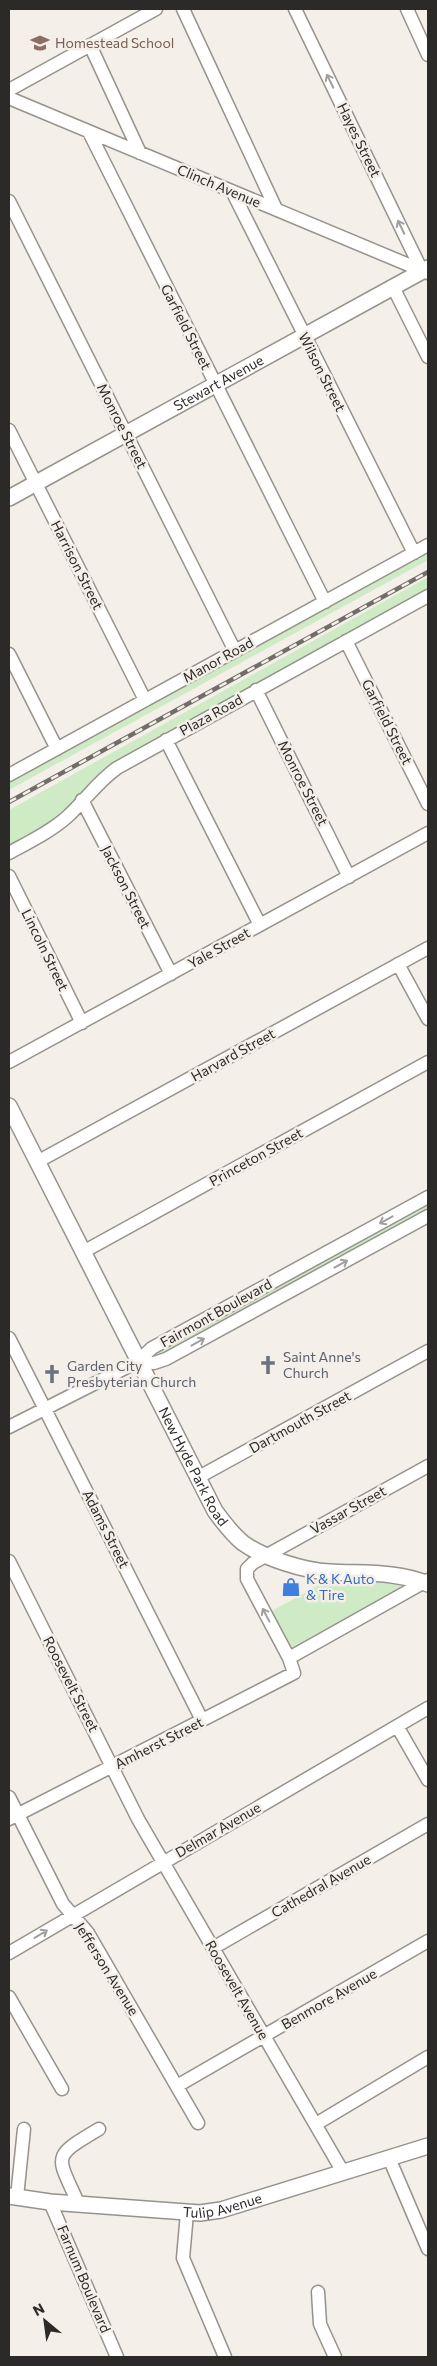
<svg xmlns="http://www.w3.org/2000/svg" width="437" height="2366" font-family="Commissioner,sans-serif">
	<rect width="100%" height="100%" fill="#f4efe8"/>
	<path fill="#ceebc6" d="M428 546V560L9 790V777Z
		M428 577V594L108 773 58 825 9 852V810Z
		M428 1201V1210L156 1360 151 1359V1355Z
		M339 1574 418 1583 290 1655 268 1613Z"/>
	<g fill="none" stroke-linecap="round" stroke-linejoin="round">
		<g stroke="#97928c" stroke-width="15">
			<path id="minor" d="M183 9 276 209
				M295 9 422 271
				M407 9 428 55
				M90 45 140 153
				M9 90 156 9
				M9 98 428 273
				M89 132 325 602
				M232 191 414 553
				M9 201 235 651
				M393 287 428 357
				M9 430 145 700
				M346 641 428 804
				M9 654 57 749
				M256 690 349 877
				M166 740 260 925
				M9 775 428 545
				M82 800 171 974
				M9 853C29 842 50 832 67 817 85 801 97 782 117 768L428 596
				M9 876 82 1023
				M398 964 428 1019
				M9 1062 428 833
				M37 1162 428 948
				M83 1252 428 1062
				M9 1338 202 1720
				M137 1362 154 1363 166 1359 428 1216
				M9 1427 137 1362 152 1348 428 1197
				M197 1478 428 1351
				M9 1561 138 1819 343 2172
				M289 1658 428 1580
				M397 1726 428 1780
				M9 1797 63 1904 88 1933 198 2123
				M9 1819 294 1673 289 1658 247 1579V1569L253 1563 428 1466
				M213 1948 428 1824
				M9 1953 428 1708
				M9 1997 62 2089
				M177 2086 428 1941
				M316 2124 428 2057
				M389 2158 428 2249
				M17 2197 24 2129
				M50 2202 117 2357
				M78 2203C57 2155 50 2158 99 2129
				M187 2213 183 2258 225 2357
				M318 2292 320 2324 335 2357"/>
		</g>
		<g stroke="#97928c" stroke-width="18">
			<g id="major">
				<path id="s1" d="M9 498 428 268"/>
				<path id="s2" d="M9 1106 215 1511C223 1522 232 1534 243 1543 264 1558 304 1571 330 1572 364 1574 396 1571 428 1584"/>
				<path id="s3" d="M9 2196 50 2202 200 2213 221 2210 428 2146"/>
			</g>
		</g>
		<use href="#minor" stroke="#fff" stroke-width="12"/>
		<use href="#major" stroke="#fff" stroke-width="15"/>
		<g stroke="#716e6a" stroke-width="4.5">
			<path id="rail" d="M9 802 428 572"/>
		</g>
		<use href="#rail" stroke="#f4efe8" stroke-width="2.5" stroke-dasharray="8" stroke-linecap="butt"/>
	</g>
	<defs><path id="oneway-shaft" d="M-6 0H5M1.5-3L5.5 0L1.5 3" fill="none" stroke-width="1.6" stroke-linecap="round" stroke-linejoin="round" transform="scale(1.25)"/></defs>
	<g stroke="#a09f9e">
		<use href="#oneway-shaft" transform="translate(330 81) rotate(-116)"/>
		<use href="#oneway-shaft" transform="translate(401 227) rotate(-116)"/>
		<use href="#oneway-shaft" transform="translate(386 1220) rotate(151)"/>
		<use href="#oneway-shaft" transform="translate(341 1264) rotate(-29)"/>
		<use href="#oneway-shaft" transform="translate(198 1342) rotate(-29)"/>
		<use href="#oneway-shaft" transform="translate(266 1615) rotate(-118)"/>
		<use href="#oneway-shaft" transform="translate(41 1934) rotate(-31)"/>
	</g>
	<defs>
		<g id="school-bare" transform="scale(1.5)"><path d="M0-5L7-2L0 1L-7-2ZM-4 1L0 2.5L4 1V4Q0 6-4 4Z" fill="#8d6e63" stroke="#f4efe8" stroke-width="2.5" paint-order="stroke"/></g>
		<g id="church-bare" transform="scale(1.5)"><path d="M-1.2-6h2.4v3.5h3.3v2.4h-3.3V6h-2.4V-.1h-3.3v-2.4h3.3Z" fill="#6b7280" stroke="#f4efe8" stroke-width="2.5" paint-order="stroke"/></g>
		<g id="shop-bare" transform="scale(1.5)"><path d="M-5-2.5h2.3a2.7 3.5 0 0 1 5.4 0H5L5.5 6h-11ZM-1.5-2.5h3a1.5 2.3 0 0 0-3 0Z" fill="#3f7fe0" stroke="#f4efe8" stroke-width="2.5" paint-order="stroke"/></g>
	</defs>
	<g fill-rule="evenodd">
		<use href="#school-bare" x="40" y="43"/>
		<use href="#church-bare" x="268" y="1365"/>
		<use href="#church-bare" x="52" y="1374"/>
		<use href="#shop-bare" x="291" y="1587"/>
	</g>
	<g text-anchor="middle" stroke-width="5" stroke-linejoin="round" paint-order="stroke">
		<g font-size="14" fill="#785e54" stroke="#f4efe8" text-anchor="start">
			<text x="55" y="48">Homestead School</text>
		</g>
		<g font-size="14" fill="#2c2a28" stroke="#f4efe8">
			<text transform="translate(359 140) rotate(64)" y="5">Hayes Street</text>
			<text transform="translate(219 186) rotate(23)" y="5">Clinch Avenue</text>
			<text transform="translate(186 327) rotate(63)" y="5">Garfield Street</text>
			<text transform="translate(322 372) rotate(63)" y="5">Wilson Street</text>
			<text dy="5" stroke="none"><textPath href="#s1" startOffset="239">Stewart Avenue</textPath></text>
			<text transform="translate(122 426) rotate(63)" y="5">Monroe Street</text>
			<text transform="translate(77 565) rotate(63)" y="5">Harrison Street</text>
			<text transform="translate(218 660) rotate(-29)" y="5">Manor Road</text>
			<text transform="translate(211 715) rotate(-29)" y="5">Plaza Road</text>
			<text transform="translate(387 722) rotate(63)" y="5">Garfield Street</text>
			<text transform="translate(303 783) rotate(63)" y="5">Monroe Street</text>
			<text transform="translate(126 887) rotate(63)" y="5">Jackson Street</text>
			<text transform="translate(219 948) rotate(-29)" y="5">Yale Street</text>
			<text transform="translate(45 950) rotate(64)" y="5">Lincoln Street</text>
			<text transform="translate(233 1055) rotate(-29)" y="5">Harvard Street</text>
			<text transform="translate(256 1157) rotate(-29)" y="5">Princeton Street</text>
			<text transform="translate(216 1313) rotate(-29)" y="5">Fairmont Boulevard</text>
			<text transform="translate(300 1422) rotate(-29)" y="5">Dartmouth Street</text>
			<text dy="5" stroke="none"><textPath href="#s2" startOffset="405">New Hyde Park Road</textPath></text>
			<text transform="translate(348 1510) rotate(-29)" y="5">Vassar Street</text>
			<text transform="translate(106 1529) rotate(63)" y="5">Adams Street</text>
			<text transform="translate(71 1684) rotate(63)" y="5">Roosevelt Street</text>
			<text transform="translate(159 1743) rotate(-27)" y="5">Amherst Street</text>
			<text transform="translate(218 1830) rotate(-30)" y="5">Delmar Avenue</text>
			<text transform="translate(321 1886) rotate(-30)" y="5">Cathedral Avenue</text>
			<text transform="translate(107 1969) rotate(58)" y="5">Jefferson Avenue</text>
			<text transform="translate(237 1990) rotate(60)" y="5">Roosevelt Avenue</text>
			<text transform="translate(329 1999) rotate(-30)" y="5">Benmore Avenue</text>
			<text dy="5" stroke="none"><textPath href="#s3" startOffset="215">Tulip Avenue</textPath></text>
			<text transform="translate(84 2279) rotate(67)" y="5">Farnum Boulevard</text>
		</g>
		<g font-size="14" fill="#5b616d" stroke="#f4efe8" text-anchor="start">
			<text x="283" y="1362">Saint Anne's<tspan x="283" dy="16">Church</tspan></text>
			<text x="67" y="1371">Garden City<tspan x="67" dy="16">Presbyterian Church</tspan></text>
		</g>
		<g font-size="14" fill="#366cbe" stroke="#f4efe8" text-anchor="start">
			<text x="306" y="1584">K &amp; K Auto<tspan x="306" dy="16">&amp; Tire</tspan></text>
		</g>
	</g>
	<rect width="437" height="2366" fill="none" stroke="#2c2a28" stroke-width="20"/>
	<g transform="translate(45 2321) rotate(331)" stroke="#f4efe8" stroke-width="4" paint-order="stroke">
	<path d="M0-4L9 19L0 12L-9 19Z" fill="#2c2a28"/>
	<text y="-8" font-size="14" font-weight="bold" text-anchor="middle" fill="#2c2a28">N</text>
	</g>
</svg>
